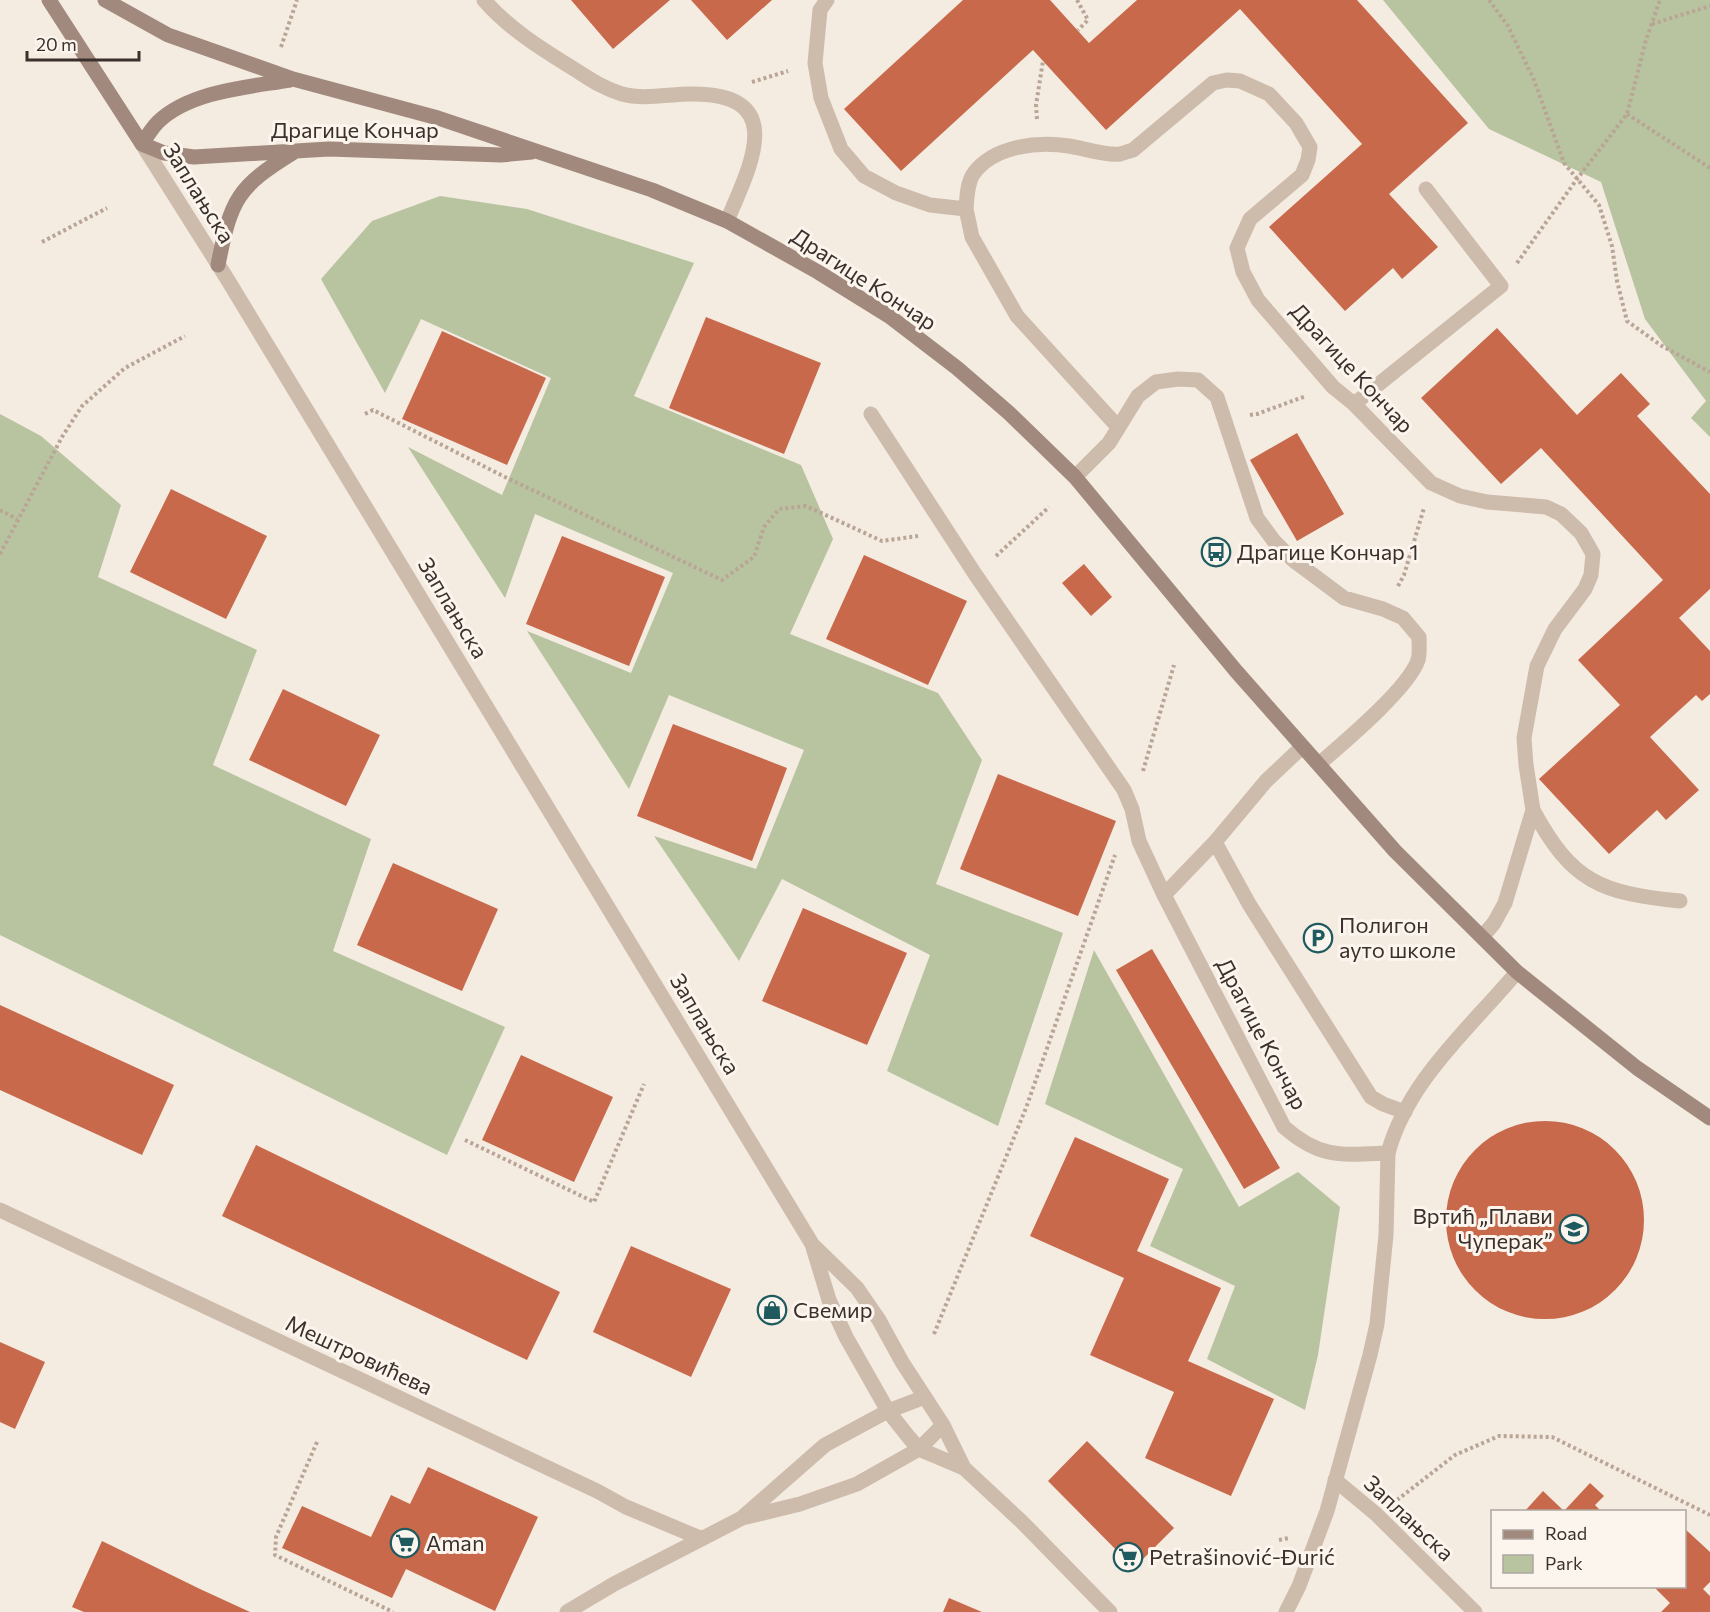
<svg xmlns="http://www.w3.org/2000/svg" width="1710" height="1612" font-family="Commissioner,sans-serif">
	<rect width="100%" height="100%" fill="#f4ebe1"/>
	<path fill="#b8c4a0" d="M1383 0H1710V437L1691 418 1706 401 1645 319 1601 182 1489 129Z
		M440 196 527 209 694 263 634 396 801 465 833 539 790 634 938 693 982 760 936 884 1063 933 998 1126 887 1071 930 955 782 879 739 961 654 836 756 869 804 750 669 695 629 789 527 631 631 673 673 573 535 514 505 598 408 447 502 495 551 378 421 319 385 393 321 279 372 221Z
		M0 414 41 436 121 505 98 577 257 650 213 765 371 839 333 951 505 1027 447 1155 0 935Z
		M1094 950 1239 1207 1298 1172 1340 1207 1318 1355 1305 1410 1207 1359 1235 1286 1150 1246 1183 1169 1045 1104Z"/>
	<path fill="#c8694b" d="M571 0H670L613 49Z
		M691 0H772L727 40Z
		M963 0H1050L1089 43 1137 0H1357L1468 123 1389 194 1438 247 1402 279 1393 268 1345 311 1269 227 1362 144 1240 9 1106 130 1033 50 901 171 844 109Z
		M706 317 821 363 784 454 669 408Z
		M1497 328 1577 415 1621 373 1650 404 1637 416 1710 494V589L1679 618 1710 651V694L1702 701 1696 695 1650 737 1699 790 1666 820 1657 810 1609 854 1539 779 1620 705 1578 660 1663 580 1541 448 1501 484 1421 398Z
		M442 331 546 378 507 465 402 419Z
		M1297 433 1344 514 1297 541 1250 460Z
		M171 489 267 536 226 619 130 572Z
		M562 536 665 577 629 666 526 624Z
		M864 555 967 601 928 685 826 639Z
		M1084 564 1112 597 1091 616 1062 583Z
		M283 689 380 735 346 806 249 760Z
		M673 724 787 768 752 861 637 816Z
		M998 774 1116 821 1078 916 960 869Z
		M393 863 498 909 462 991 357 945Z
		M803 908 907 953 867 1045 762 1001Z
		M1152 949 1280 1168 1244 1189 1116 970Z
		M0 1005 174 1085 142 1155 0 1090Z
		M521 1055 613 1097 574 1182 482 1140Z
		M1446 1220a99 99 0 1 1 198 0a99 99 0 1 1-198 0Z
		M1075 1137 1169 1179 1137 1251 1221 1288 1188 1361 1274 1399 1231 1496 1145 1458 1174 1392 1090 1355 1124 1278 1030 1236Z
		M256 1145 560 1292 527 1360 222 1216Z
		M631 1246 731 1289 691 1377 593 1332Z
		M0 1342 45 1362 15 1429 0 1422Z
		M1087 1441 1174 1528 1134 1568 1048 1481Z
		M428 1467 538 1517 495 1611 406 1569 392 1598 282 1548 302 1506 371 1537 391 1495 410 1504Z
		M1590 1483 1604 1496 1595 1505 1602 1512H1524L1543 1491 1564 1511Z
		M1684 1528 1710 1552V1582L1703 1589 1710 1596V1612H1661L1670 1603 1653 1586H1684Z
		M102 1541 200 1589 250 1612H84L72 1607Z
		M949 1598 982 1612H943Z"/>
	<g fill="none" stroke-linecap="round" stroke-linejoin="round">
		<path stroke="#b9a596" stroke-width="4" stroke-dasharray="3 3" stroke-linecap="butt" d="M1077 0 1088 20 1078 30
			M1489 0 1508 26 1534 80 1564 163 1599 205 1612 246 1617 281 1627 321 1662 346 1710 372
			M1652 24 1710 6
			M281 47 297 0
			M752 82 788 71
			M1627 114 1710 168
			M1037 119 1036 105 1043 61
			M42 242 107 208
			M1517 263 1577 179 1627 114 1646 40 1660 0
			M365 414 373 410 505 477 722 580 754 557 764 527 779 509 806 506 882 541 918 536
			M1250 415 1257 414 1306 396
			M0 510 17 519
			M0 554 62 437 82 406 125 368 185 336
			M996 556 1049 507
			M1398 586 1404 575 1424 508
			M1143 771 1174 665
			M465 1140 594 1202 644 1084
			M934 1334 1026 1108 1115 855
			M317 1442 276 1537 275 1555 393 1612
			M1397 1500 1455 1455 1499 1436 1552 1437 1710 1515
			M1279 1540 1289 1538"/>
		<path stroke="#cdbbac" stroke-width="15" d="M484 0C509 29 542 49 574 69 590 79 604 89 622 94 644 100 669 94 691 94 790 93 750 166 727 221
			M827 0 820 10 815 63 821 98 841 149 864 176 896 193 930 205 966 209 972 237 1017 316 1118 427
			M966 209C967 198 967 182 974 173 994 146 1038 141 1069 146 1083 148 1106 156 1120 154 1124 153 1129 151 1133 150L1213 83 1227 80 1240 81 1269 94 1296 123 1310 147 1308 160 1302 175 1250 219 1237 248 1243 272 1258 300 1333 387 1354 404 1431 483 1460 496 1487 502 1546 507 1561 514 1581 533 1593 554 1591 575 1585 589 1555 629 1537 666 1524 738 1526 765 1533 810 1505 903 1494 923 1482 937
			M1354 404 1501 286 1426 189
			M871 414 975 574 1124 790 1132 809 1139 841 1164 895 1215 842 1266 781 1302 747
			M1075 477 1109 443 1138 396 1156 382 1178 379 1198 380 1217 397 1257 518 1274 541 1293 560 1344 598 1383 609 1403 618 1419 637C1419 644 1420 654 1418 660 1409 688 1342 744 1319 764
			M1533 810C1572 882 1600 893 1680 901
			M1215 842 1249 904 1371 1097 1383 1104 1405 1112
			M1164 895 1284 1127C1320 1159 1342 1155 1388 1153
			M1335 1480 1376 1514 1475 1612"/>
		<path stroke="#cdbbac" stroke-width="15" d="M142 144 226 277 812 1244 829 1300 846 1337 888 1411 907 1435 919 1449 964 1468 1022 1522 1110 1612
			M0 1210 597 1491 626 1507 700 1538
			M814 1246 857 1288 879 1320 902 1362 943 1425 964 1468
			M744 1516 825 1445 888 1411 925 1397
			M567 1612 614 1584 742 1518 800 1504 857 1484 919 1449 943 1425
			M1286 1612 1299 1586 1327 1511 1370 1355 1377 1324 1386 1235 1388 1153C1408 1080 1470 1028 1517 972"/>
		<path stroke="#a18a7d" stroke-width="15" d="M49 0 142 144
			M105 0 168 35 293 79 438 118 652 190 727 221 818 272 889 316 957 368 1009 413 1075 477 1236 671 1395 851 1517 972 1637 1068 1710 1118
			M142 144 164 153 194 157 329 149 501 155 532 152
			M142 144C147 136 152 128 158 122 190 91 249 87 290 80
			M218 265C231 199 237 187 294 152"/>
	</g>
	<defs>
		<g id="bus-ring" transform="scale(1.5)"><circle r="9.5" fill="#fbf5ee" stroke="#1f5a5e" stroke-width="1.5"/><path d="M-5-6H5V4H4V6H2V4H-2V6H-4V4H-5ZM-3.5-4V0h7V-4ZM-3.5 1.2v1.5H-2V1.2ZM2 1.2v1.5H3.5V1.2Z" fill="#1f5a5e"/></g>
		<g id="parking-ring" transform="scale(1.5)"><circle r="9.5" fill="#fbf5ee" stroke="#1f5a5e" stroke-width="1.5"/><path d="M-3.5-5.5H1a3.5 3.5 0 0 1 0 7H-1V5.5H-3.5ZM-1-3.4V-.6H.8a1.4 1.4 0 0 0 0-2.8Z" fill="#1f5a5e"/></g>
		<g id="school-ring" transform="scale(1.5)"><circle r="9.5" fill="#fbf5ee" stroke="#1f5a5e" stroke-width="1.5"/><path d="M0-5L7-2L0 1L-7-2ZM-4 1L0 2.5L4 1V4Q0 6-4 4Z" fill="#1f5a5e"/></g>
		<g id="shop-ring" transform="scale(1.5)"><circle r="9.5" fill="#fbf5ee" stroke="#1f5a5e" stroke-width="1.5"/><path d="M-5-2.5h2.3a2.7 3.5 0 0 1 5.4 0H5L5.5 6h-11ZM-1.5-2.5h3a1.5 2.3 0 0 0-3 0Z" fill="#1f5a5e"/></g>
		<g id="supermarket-ring" transform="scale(1.5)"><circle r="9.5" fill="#fbf5ee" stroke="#1f5a5e" stroke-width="1.5"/><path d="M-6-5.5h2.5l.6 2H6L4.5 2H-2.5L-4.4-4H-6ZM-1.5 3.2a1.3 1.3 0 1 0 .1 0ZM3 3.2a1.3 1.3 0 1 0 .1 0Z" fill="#1f5a5e"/></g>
	</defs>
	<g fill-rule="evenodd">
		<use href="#bus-ring" x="1216" y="552"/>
		<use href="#parking-ring" x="1318" y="938"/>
		<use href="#school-ring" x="1574" y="1229"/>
		<use href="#shop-ring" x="772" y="1310"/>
		<use href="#supermarket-ring" x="405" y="1543"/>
		<use href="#supermarket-ring" x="1128" y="1557"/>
	</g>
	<g text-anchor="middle" stroke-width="6" stroke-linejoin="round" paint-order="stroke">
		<g font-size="22" fill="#3b302b" stroke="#fbf5ee">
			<text x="355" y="138">Драгице Кончар</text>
			<text transform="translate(199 193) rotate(58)" y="8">Заплањска</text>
			<text transform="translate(864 279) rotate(33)" y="8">Драгице Кончар</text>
			<text transform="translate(1352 368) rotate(47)" y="8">Драгице Кончар</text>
			<text transform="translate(453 608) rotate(59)" y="8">Заплањска</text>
			<text transform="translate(705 1024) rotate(59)" y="8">Заплањска</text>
			<text transform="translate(1262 1034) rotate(62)" y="8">Драгице Кончар</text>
			<text transform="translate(359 1355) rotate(25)" y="8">Мештровићева</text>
			<text transform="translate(1409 1518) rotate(43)" y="8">Заплањска</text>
		</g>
		<g font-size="22" fill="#3b302b" stroke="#fbf5ee" text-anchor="start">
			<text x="1237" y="560">Драгице Кончар 1</text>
			<text x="1339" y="933">Полигон<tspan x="1339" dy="25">ауто школе</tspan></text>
			<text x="1553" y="1224" text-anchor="end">Вртић „Плави<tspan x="1553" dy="25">Чуперак”</tspan></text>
			<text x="793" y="1318">Свемир</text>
			<text x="426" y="1551">Aman</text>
			<text x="1149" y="1565">Petrašinović-Đurić</text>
		</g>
	</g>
	<rect x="1491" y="1510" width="195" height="78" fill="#fbf5ee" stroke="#aea6a0" stroke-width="1.5"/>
	<rect x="1503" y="1530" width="30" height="9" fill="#a18a7d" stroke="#aea6a0" stroke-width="1.5"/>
	<text x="1545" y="1540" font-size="18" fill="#3b302b">Road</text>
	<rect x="1503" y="1555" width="30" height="18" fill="#b8c4a0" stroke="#aea6a0" stroke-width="1.5"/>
	<text x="1545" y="1570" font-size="18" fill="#3b302b">Park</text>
	<path d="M27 51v9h112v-9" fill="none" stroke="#3b302b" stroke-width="3"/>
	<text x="36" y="51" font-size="18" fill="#3b302b" stroke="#fbf5ee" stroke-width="4.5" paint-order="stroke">20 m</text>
</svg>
